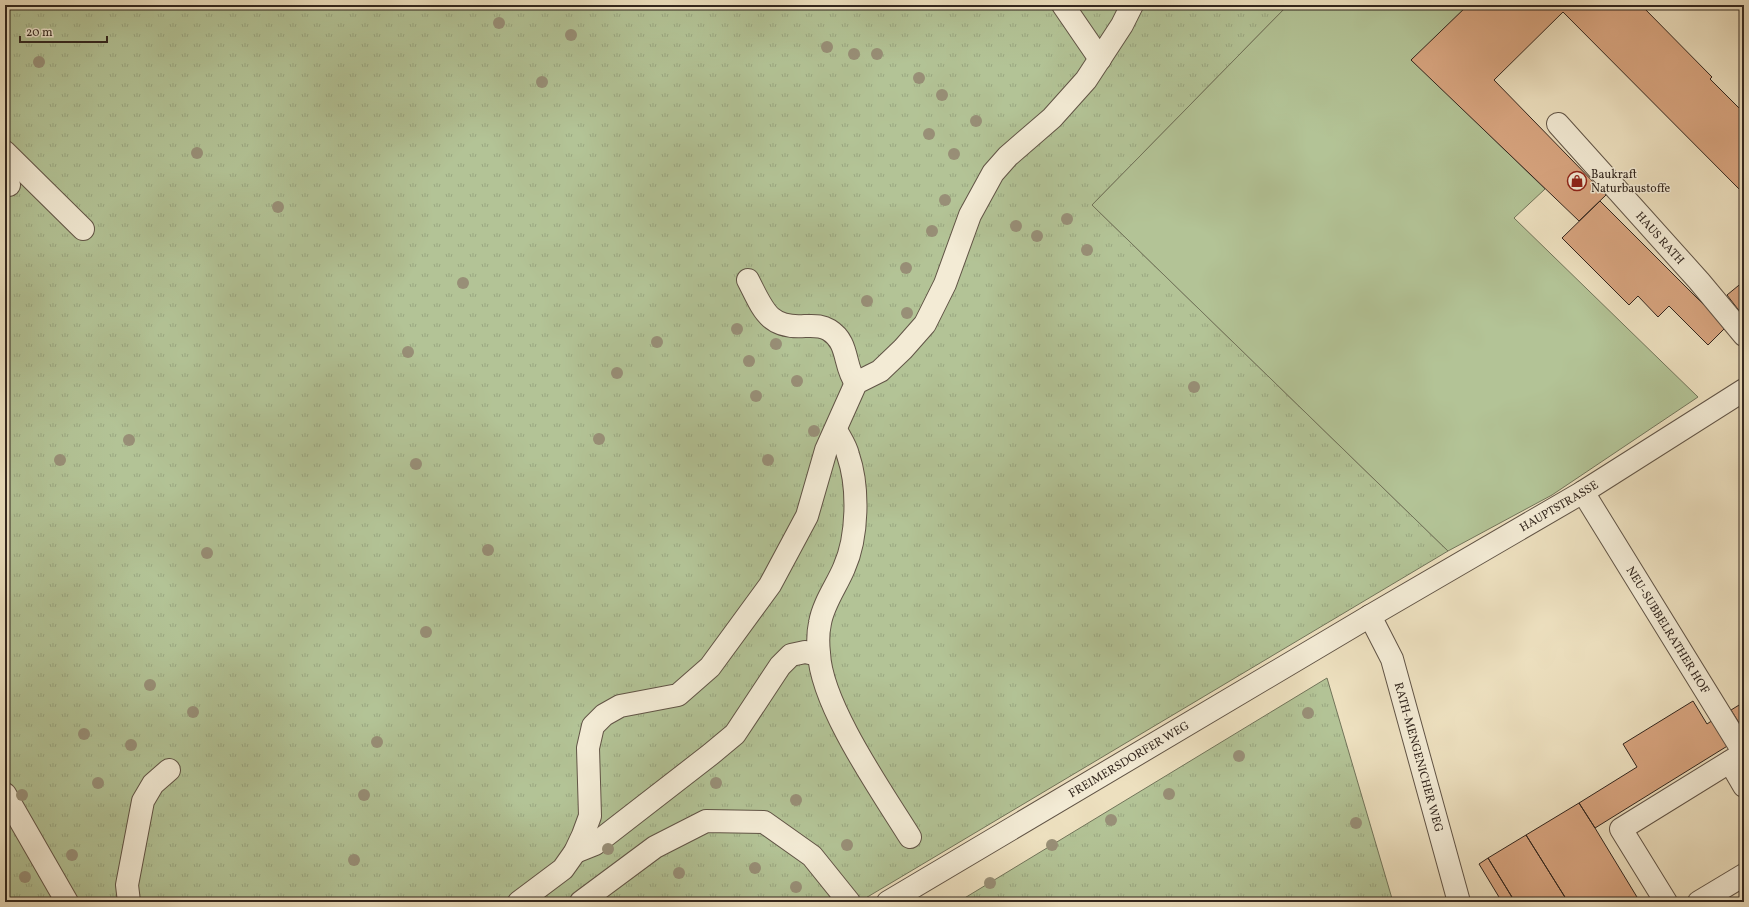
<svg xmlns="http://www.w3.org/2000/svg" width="1749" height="907" font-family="Vollkorn,serif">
	<defs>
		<pattern id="grass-tufts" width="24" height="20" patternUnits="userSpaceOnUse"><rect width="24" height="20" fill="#b3c396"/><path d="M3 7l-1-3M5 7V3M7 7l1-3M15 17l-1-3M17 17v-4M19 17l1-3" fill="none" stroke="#9aa781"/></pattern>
	</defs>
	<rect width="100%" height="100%" fill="#ede0bf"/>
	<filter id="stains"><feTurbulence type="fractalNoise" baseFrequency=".005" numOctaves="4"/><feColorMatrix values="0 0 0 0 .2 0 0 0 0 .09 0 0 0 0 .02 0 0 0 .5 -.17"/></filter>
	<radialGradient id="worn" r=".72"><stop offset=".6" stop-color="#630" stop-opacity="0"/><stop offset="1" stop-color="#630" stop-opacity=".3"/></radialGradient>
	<path fill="url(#grass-tufts)" stroke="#72745a" d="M5 5H1288L1092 205 1448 551 859 902H5Z
		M1327 678 1393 902H958Z"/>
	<path fill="#b3c396" stroke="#72745a" d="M1288 5H1468L1412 60 1545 189 1514 218 1698 397 1552 495 1448 551 1092 205Z"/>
	<path fill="#d8a580" stroke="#32261e" d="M1468 5H1641L1712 77 1710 79 1744 113V194L1563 12 1494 80 1606 195 1579 221 1411 60Z
		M1600 201 1726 327 1708 345 1669 306 1658 317 1638 296 1629 305 1562 238Z
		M1744 281V317L1727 295Z
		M1693 701 1707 724 1713 720 1729 745 1595 828 1579 803 1637 767 1623 744Z
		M1744 702V731L1731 710Z
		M1579 803 1595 828 1640 902H1568L1526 835Z
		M1526 835 1568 902H1515L1488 858Z
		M1488 858 1515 902H1502L1479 864Z"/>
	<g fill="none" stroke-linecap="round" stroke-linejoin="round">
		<g stroke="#615446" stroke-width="24">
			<g id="minor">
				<path d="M1063 5 1100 59"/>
				<path id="s1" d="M1558 124 1699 281 1744 335"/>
				<path d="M5 152 83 229"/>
				<path d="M5 174 9 185"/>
				<path d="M748 280C763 309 768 329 805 326 814 326 821 325 829 330 850 343 843 366 856 383"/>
				<path d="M836 430C840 438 846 446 848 455 859 487 858 537 844 568 837 585 823 604 820 623 818 632 818 644 819 653 821 705 882 792 910 837"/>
				<path id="s2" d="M1583 492 1744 753 1621 829 1666 902"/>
				<path id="s3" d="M1370 616 1392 659 1459 902"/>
				<path d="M1730 762 1744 786"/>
				<path d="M5 794 67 902"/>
				<path d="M575 852 595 844 711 754 735 734 780 666 791 655 805 652 819 655"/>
				<path d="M129 902 127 885 143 801 153 784 169 770"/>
				<path d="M519 902 563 869 575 852 583 835 590 816 588 748 593 726 604 715 620 706 678 695 710 667 770 585 807 516 826 450 856 383 880 371 903 349 925 324 945 284 970 215 993 173 1008 156 1052 118 1086 80 1122 25 1132 5"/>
				<path d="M581 902 655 847 706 821 764 822 812 856 849 902"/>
				<path id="s4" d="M888 902 1370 616 1583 492 1744 390"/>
				<path d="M1699 902 1744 875"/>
			</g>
		</g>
		<use href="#minor" stroke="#f3ebd5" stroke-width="22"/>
	</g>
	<g fill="#988f77">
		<circle cx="499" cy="23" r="6"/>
		<circle cx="571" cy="35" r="6"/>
		<circle cx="827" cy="47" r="6"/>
		<circle cx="854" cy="54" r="6"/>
		<circle cx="877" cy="54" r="6"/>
		<circle cx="39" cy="62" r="6"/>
		<circle cx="919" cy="78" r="6"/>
		<circle cx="542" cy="82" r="6"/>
		<circle cx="942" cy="95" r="6"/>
		<circle cx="976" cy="121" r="6"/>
		<circle cx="929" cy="134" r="6"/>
		<circle cx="197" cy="153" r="6"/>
		<circle cx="954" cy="154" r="6"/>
		<circle cx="945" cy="200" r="6"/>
		<circle cx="278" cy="207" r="6"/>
		<circle cx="1067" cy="219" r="6"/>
		<circle cx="1016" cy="226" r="6"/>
		<circle cx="932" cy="231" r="6"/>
		<circle cx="1037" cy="236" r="6"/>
		<circle cx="1087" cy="250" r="6"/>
		<circle cx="906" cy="268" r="6"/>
		<circle cx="463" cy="283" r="6"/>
		<circle cx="867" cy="301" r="6"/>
		<circle cx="907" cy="313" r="6"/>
		<circle cx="737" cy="329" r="6"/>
		<circle cx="657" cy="342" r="6"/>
		<circle cx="776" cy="344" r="6"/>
		<circle cx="408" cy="352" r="6"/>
		<circle cx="749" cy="361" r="6"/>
		<circle cx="617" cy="373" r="6"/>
		<circle cx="797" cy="381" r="6"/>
		<circle cx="1194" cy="387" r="6"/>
		<circle cx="756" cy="396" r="6"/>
		<circle cx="814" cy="431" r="6"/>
		<circle cx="599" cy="439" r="6"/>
		<circle cx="129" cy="440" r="6"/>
		<circle cx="60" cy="460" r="6"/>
		<circle cx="768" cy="460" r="6"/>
		<circle cx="416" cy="464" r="6"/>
		<circle cx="488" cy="550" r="6"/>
		<circle cx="207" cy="553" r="6"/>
		<circle cx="426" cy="632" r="6"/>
		<circle cx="150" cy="685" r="6"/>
		<circle cx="193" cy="712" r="6"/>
		<circle cx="1308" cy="713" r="6"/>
		<circle cx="84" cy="734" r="6"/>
		<circle cx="377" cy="742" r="6"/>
		<circle cx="131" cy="745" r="6"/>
		<circle cx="1239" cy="756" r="6"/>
		<circle cx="98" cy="783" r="6"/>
		<circle cx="716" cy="783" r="6"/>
		<circle cx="1169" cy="794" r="6"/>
		<circle cx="22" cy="795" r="6"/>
		<circle cx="364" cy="795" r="6"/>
		<circle cx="796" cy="800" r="6"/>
		<circle cx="1111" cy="820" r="6"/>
		<circle cx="1356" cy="823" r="6"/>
		<circle cx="847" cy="845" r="6"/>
		<circle cx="1052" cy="845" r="6"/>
		<circle cx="608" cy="849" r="6"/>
		<circle cx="72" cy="855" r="6"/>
		<circle cx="354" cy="860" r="6"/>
		<circle cx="755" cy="868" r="6"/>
		<circle cx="679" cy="873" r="6"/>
		<circle cx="25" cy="877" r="6"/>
		<circle cx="990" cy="883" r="6"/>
		<circle cx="796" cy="887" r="6"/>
	</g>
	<defs>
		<g id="shop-ring" transform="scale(1)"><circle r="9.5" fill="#f3ebd5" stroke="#8f2418" stroke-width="1.5"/><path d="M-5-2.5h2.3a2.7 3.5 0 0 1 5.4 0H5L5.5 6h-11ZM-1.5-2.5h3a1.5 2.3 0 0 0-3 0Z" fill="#8f2418"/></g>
	</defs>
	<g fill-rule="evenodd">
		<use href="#shop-ring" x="1577" y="181"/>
	</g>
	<g text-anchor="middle" stroke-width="3" stroke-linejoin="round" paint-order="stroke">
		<g font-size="12" fill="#32261e" stroke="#f3ebd5" text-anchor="start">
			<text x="1591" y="178">Baukraft<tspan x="1591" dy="14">Naturbaustoffe</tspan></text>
		</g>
		<g font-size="12" fill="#32261e" stroke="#f3ebd5">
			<text dy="4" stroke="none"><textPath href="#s1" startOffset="153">HAUS RATH</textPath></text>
			<text dy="4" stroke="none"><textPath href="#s4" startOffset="779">HAUPTSTRASSE</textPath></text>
			<text dy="4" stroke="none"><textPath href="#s2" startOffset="162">NEU-SUBBELRATHER HOF</textPath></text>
			<text dy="4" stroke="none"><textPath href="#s3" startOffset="150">RATH-MENGENICHER WEG</textPath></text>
			<text dy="4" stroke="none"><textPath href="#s4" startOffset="280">FREIMERSDORFER WEG</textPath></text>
		</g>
	</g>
	<rect width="1749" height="907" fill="none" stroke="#ede0bf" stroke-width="20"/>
	<rect x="6" y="6" width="1737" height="895" fill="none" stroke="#32261e" stroke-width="2"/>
	<rect x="10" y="10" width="1729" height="887" fill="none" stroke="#32261e"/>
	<path d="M20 36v6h87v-6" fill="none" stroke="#32261e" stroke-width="2"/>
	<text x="26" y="36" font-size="12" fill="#32261e" stroke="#f3ebd5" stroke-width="3" paint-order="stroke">20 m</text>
	<rect width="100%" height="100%" filter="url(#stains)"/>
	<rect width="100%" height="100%" fill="url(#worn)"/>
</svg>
